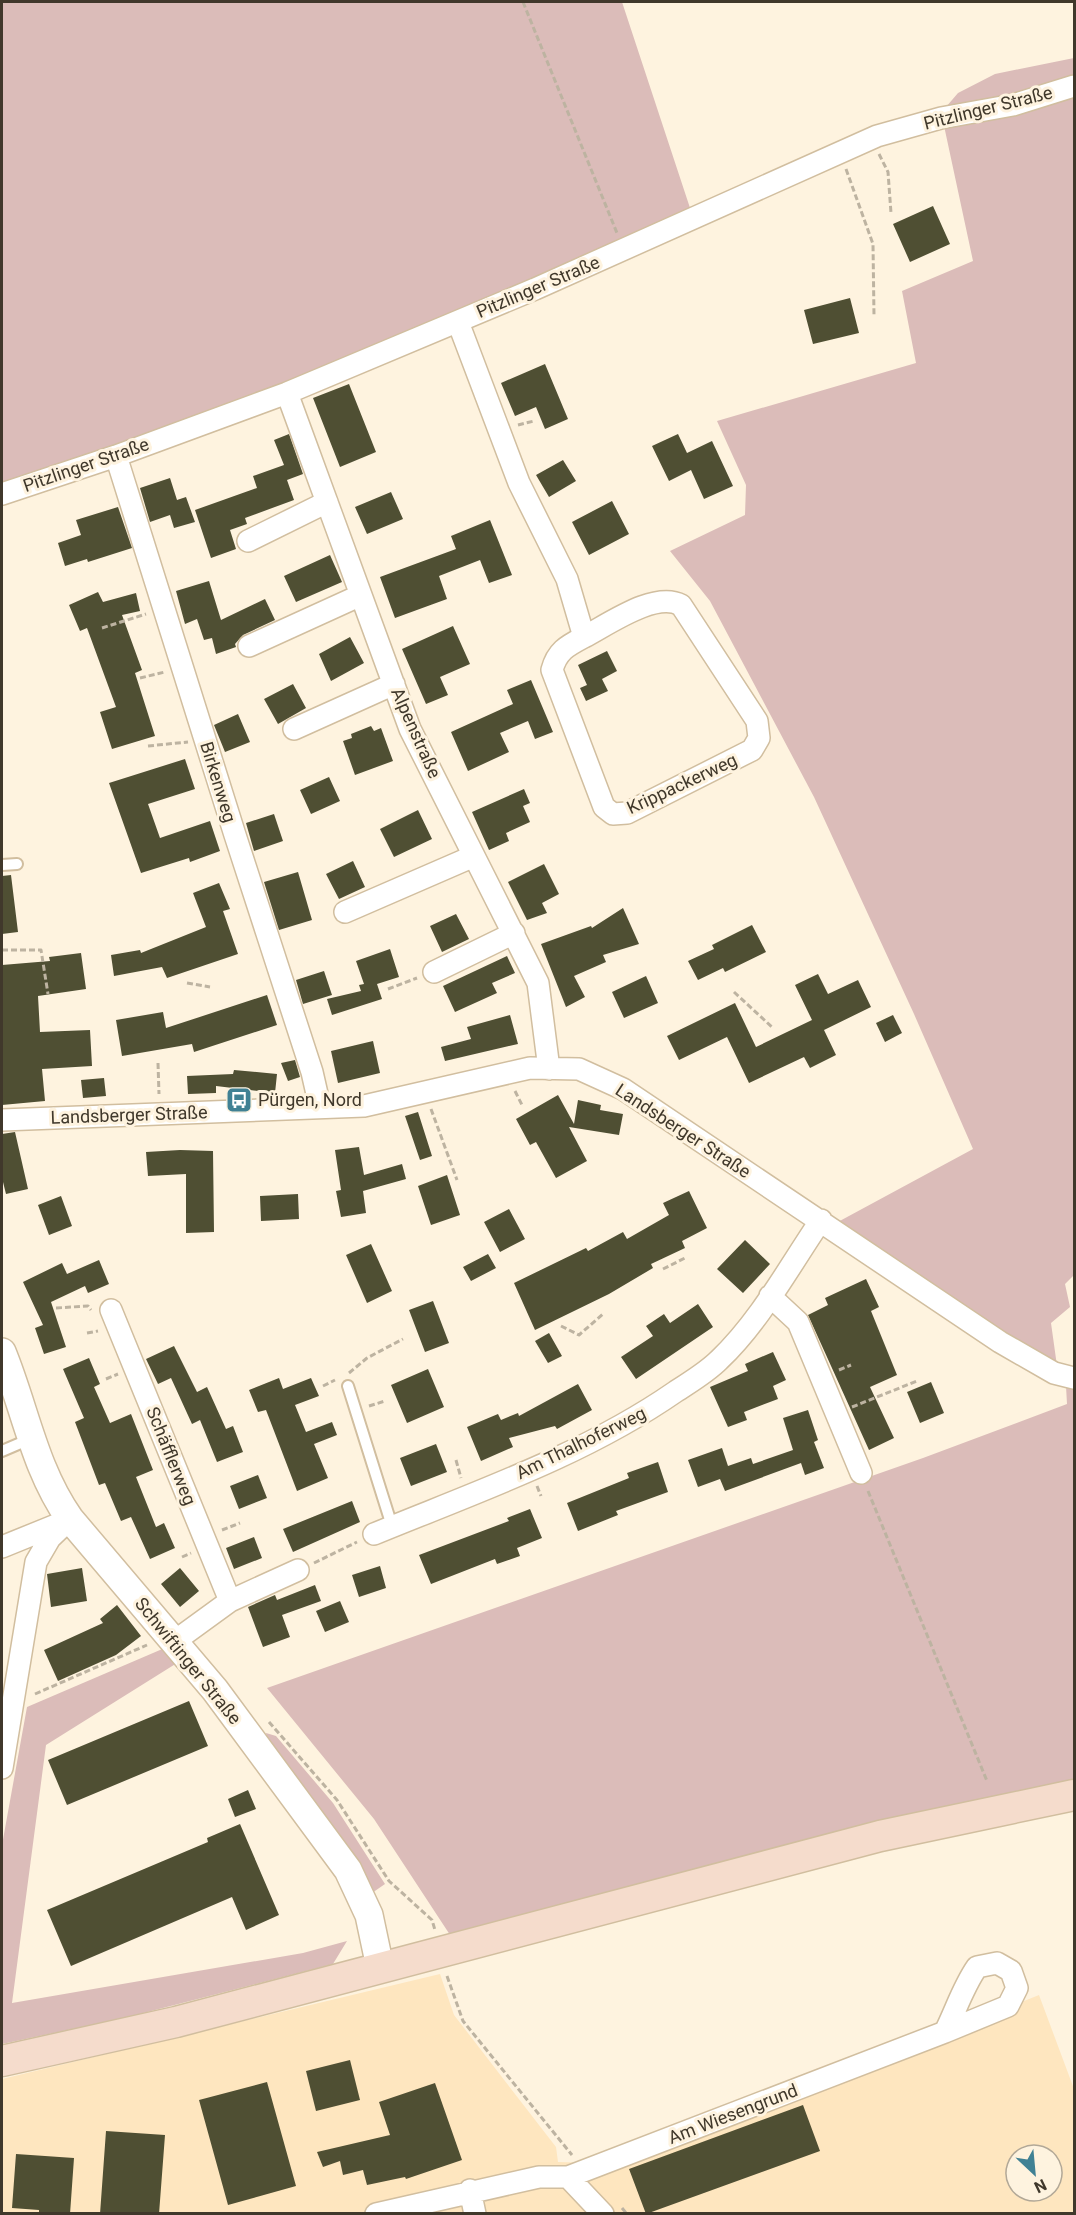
<svg xmlns="http://www.w3.org/2000/svg" width="1076" height="2215" font-family="Roboto,sans-serif">
	<rect width="100%" height="100%" fill="#fef3df"/>
	<path fill="#fee6bf" fill-rule="evenodd" d="M440 1974 454 2015 556 2147 558 2162 592 2163 815 2085 1039 1995 1074 2089V2213H2V2079ZM1016 2155H1052V2191H1016Z"/>
	<path fill="#dbbcb9" d="M2 2H622L692 214 285 387 2 489Z
		M1074 58V82L940 114 958 93 995 74Z
		M1074 91V1275L1065 1284 1070 1307 1051 1323 1057 1366 1003 1338 836 1223 973 1149 914 1014 814 797 710 601 670 551 745 515 746 485 717 421 916 363 902 291 973 261 943 121Z
		M1066 1386 1074 1388V1788L454 1941 374 1819 267 1688 923 1458 1067 1404Z
		M167 1647 177 1663 46 1745 12 2003 303 1953 347 1941 333 1964 124 2018 2 2044V1845L27 1707Z
		M266 1733 276 1736 333 1803 385 1884 372 1893 268 1744Z"/>
	<path fill="#4f4f33" d="M933 206 950 244 910 262 893 224Z
		M850 298 859 333 813 344 804 310Z
		M545 364 568 419 545 429 536 407 515 416 501 383Z
		M349 384 376 452 340 467 313 398Z
		M289 434 303 474 287 480 294 500 245 518 247 524 230 530 236 549 211 558 195 510 257 488 253 476 284 465 274 440Z
		M678 434 687 453 712 441 733 486 704 499 691 470 669 481 652 446Z
		M563 460 576 481 549 497 536 475Z
		M170 478 177 500 186 497 195 522 174 528 170 515 150 522 140 488Z
		M391 492 403 519 367 534 355 507Z
		M612 501 629 534 589 555 572 522Z
		M118 507 132 548 88 562 87 559 65 566 58 543 81 535 76 520Z
		M490 520 512 575 489 583 480 560 439 576 447 599 395 618 380 577 456 549 451 536Z
		M330 555 342 582 296 602 284 576Z
		M209 581 221 620 265 599 275 620 243 635 235 644 236 647 216 654 212 638 204 640 197 619 185 624 176 591Z
		M98 592 103 602 136 593 140 611 122 615 142 670 135 673 155 736 112 749 100 712 116 707 87 628 80 631 69 605Z
		M453 626 470 664 440 677 448 695 426 704 402 649Z
		M350 637 364 663 331 681 319 654Z
		M607 651 617 671 602 679 608 691 586 701 580 688 587 685 578 665Z
		M531 680 553 732 535 739 528 721 500 733 509 752 468 771 451 732 513 704 507 690Z
		M293 684 306 708 278 724 264 699Z
		M238 714 250 742 225 752 214 725Z
		M371 726 374 731 381 728 393 761 355 775 343 741 352 738 351 734Z
		M185 759 195 789 148 804 160 838 210 821 220 851 190 862 189 858 141 873 109 783Z
		M329 777 340 801 311 814 300 790Z
		M524 789 530 803 523 806 530 822 506 833 509 841 489 850 472 812Z
		M418 810 432 839 394 857 380 829Z
		M274 814 283 841 254 851 246 823Z
		M353 861 365 887 339 899 326 874Z
		M544 864 559 894 542 903 547 913 527 920 508 882Z
		M298 872 312 920 279 930 264 882Z
		M11 875 18 932 2 934V876Z
		M219 883 230 909 223 911 238 954 167 978 162 967 114 976 111 955 140 950 141 953 206 927 193 893Z
		M623 908 639 944 603 955 606 962 574 976 585 997 566 1007 541 944 591 926 592 928Z
		M456 914 469 939 442 952 430 926Z
		M752 925 766 952 725 972 723 968 698 980 688 961 714 949 712 945Z
		M390 949 399 977 377 984 382 999 332 1015 327 999 361 991 359 985 364 984 356 961Z
		M81 953 86 989 38 996 40 1032 90 1030 92 1066 42 1069 45 1101 2 1105V965L50 961 49 957Z
		M507 956 515 973 492 983 497 993 455 1012 443 986Z
		M324 971 332 995 303 1004 296 980Z
		M818 974 828 994 858 980 871 1007 824 1030 836 1055 810 1068 804 1057 749 1083 727 1037 679 1060 667 1036 735 1003 756 1047 812 1020 795 985Z
		M646 976 658 1003 624 1018 612 992Z
		M267 995 277 1025 194 1052 192 1044 122 1056 116 1020 163 1012 166 1028Z
		M510 1015 518 1044 445 1061 441 1047 471 1039 467 1027Z
		M893 1015 902 1033 885 1042 876 1023Z
		M373 1041 380 1073 338 1083 331 1051Z
		M295 1060 300 1077 288 1081 281 1063Z
		M234 1070 277 1074 275 1093 216 1086V1093L188 1094 187 1076 233 1074Z
		M104 1078 106 1096 83 1098 81 1080Z
		M558 1095 574 1124 578 1100 601 1105 600 1110 623 1114 619 1135 569 1127 587 1161 556 1178 536 1142 530 1145 516 1119Z
		M418 1112 432 1156 420 1160 405 1116Z
		M15 1132 28 1189 6 1194 2 1178V1134Z
		M359 1147 364 1175 402 1164 406 1179 363 1191 366 1213 341 1217 336 1191 341 1190 335 1150Z
		M180 1150 213 1151 214 1232 186 1233V1174L148 1176 146 1152Z
		M447 1175 460 1215 431 1225 418 1186Z
		M689 1191 707 1228 682 1241 685 1248 651 1264 653 1268 609 1294 535 1330 514 1283 586 1248 588 1251 623 1232 627 1239 669 1215 663 1203Z
		M298 1194 299 1219 261 1221 260 1196Z
		M61 1196 72 1226 49 1235 38 1205Z
		M509 1209 525 1239 500 1252 484 1222Z
		M745 1240 770 1264 743 1293 717 1269Z
		M371 1244 392 1291 367 1303 346 1255Z
		M488 1254 496 1268 471 1281 463 1267Z
		M99 1260 109 1284 88 1293 85 1286 51 1302 66 1347 44 1354 35 1328 43 1325 23 1282 62 1263 67 1274Z
		M866 1279 879 1307 871 1311 897 1375 870 1387 894 1438 869 1450 808 1315 828 1305 825 1298Z
		M433 1301 449 1343 425 1352 409 1310Z
		M698 1304 713 1327 636 1379 621 1357 653 1336 646 1326 664 1314 670 1323Z
		M549 1333 562 1356 548 1363 535 1341Z
		M174 1346 197 1392 207 1387 226 1429 233 1426 243 1452 217 1462 200 1420 192 1424 171 1378 158 1384 146 1359Z
		M773 1352 786 1380 773 1386 778 1399 744 1412 747 1420 728 1427 710 1387 748 1371 745 1364Z
		M89 1358 100 1384 94 1387 110 1423 131 1414 153 1470 136 1477 156 1527 164 1523 175 1548 150 1559 131 1517 121 1521 105 1483 99 1485 75 1422 84 1418 63 1369Z
		M428 1369 444 1407 407 1423 391 1385Z
		M279 1378 283 1389 311 1378 319 1396 295 1405 306 1432 332 1422 337 1435 314 1444 328 1478 297 1491 266 1410 258 1412 249 1390Z
		M931 1382 944 1413 920 1423 907 1392Z
		M578 1384 592 1410 557 1429 555 1426 509 1438 513 1447 481 1461 467 1427 498 1414 501 1420 518 1413 519 1416Z
		M808 1410 818 1440 814 1442 824 1468 805 1475 801 1463 725 1491 720 1479 698 1487 688 1460 722 1448 728 1466 751 1458 753 1464 793 1450 783 1418Z
		M436 1444 447 1472 411 1486 400 1458Z
		M658 1462 668 1492 616 1511 618 1515 578 1531 567 1503 629 1478 627 1473Z
		M258 1475 267 1498 239 1509 230 1486Z
		M352 1501 360 1522 293 1552 283 1529Z
		M530 1509 542 1538 517 1548 520 1556 497 1564 495 1559 431 1584 419 1555 509 1521 507 1518Z
		M254 1537 262 1558 234 1569 226 1548Z
		M380 1566 386 1588 359 1597 352 1575Z
		M82 1568 87 1601 51 1607 47 1574Z
		M180 1568 199 1591 180 1607 161 1584Z
		M315 1585 321 1601 282 1615 290 1637 263 1647 248 1607 275 1595 277 1600Z
		M340 1601 349 1622 325 1632 316 1611Z
		M117 1605 141 1636 116 1655 58 1681 44 1650 103 1623 100 1619Z
		M189 1701 208 1746 67 1805 48 1760Z
		M248 1790 256 1809 235 1817 228 1799Z
		M240 1824 279 1915 246 1930 232 1897 71 1966 47 1910 208 1842 207 1838Z
		M350 2060 360 2100 316 2111 306 2071Z
		M267 2082 296 2186 228 2205 199 2100Z
		M435 2083 462 2160 406 2179 405 2177 367 2185 363 2170 343 2175 340 2161 323 2167 317 2152 390 2135 379 2102Z
		M803 2105 820 2151 646 2214 629 2169Z
		M106 2131 165 2135 159 2214H100Z
		M16 2154 74 2158 70 2214H39V2210L12 2208Z"/>
	<g fill="none" stroke-linecap="round" stroke-linejoin="round">
		<g stroke="#d1be9f" stroke-width="14">
			<path id="service" d="M2 865 17 864
				M348 1386 392 1526
				M2 1451 30 1439"/>
		</g>
		<g stroke="#d1be9f" stroke-width="24">
			<path id="minor" d="M458 322 519 483 567 579 584 637C567 646 557 651 552 670L604 807 613 814 627 813 752 750 759 738 757 721 681 605C655 591 609 624 584 637
				M287 393 410 729 538 983 549 1069
				M116 456 235 835 312 1072 320 1107
				M2 494 116 456 287 393 535 289 877 136 941 118 1013 105 1074 86
				M248 541 327 502
				M249 646 361 595
				M294 729 394 684
				M345 912 474 856
				M434 972 514 933
				M2 1120 364 1106 530 1068 579 1069 623 1089 1000 1342 1054 1373 1074 1378
				M770 1296 798 1322 861 1473
				M111 1310 230 1601
				M374 1534C476 1492 584 1455 675 1392 690 1382 706 1373 719 1360 760 1321 789 1267 821 1220
				M2 1547 61 1523
				M175 1641 230 1601 298 1570
				M2 1768 36 1562 50 1538 70 1519
				M568 2177 603 2214
				M470 2190 475 2214
				M376 2214 539 2177H568L945 2032 1008 2006 1017 1988 1011 1971 997 1963 977 1967C963 1987 956 2010 945 2032"/>
		</g>
		<g stroke="#d1be9f" stroke-width="30">
			<path id="tertiary" d="M2 1352C25 1408 34 1468 70 1519L215 1690 348 1870 369 1915 380 1967"/>
		</g>
		<g stroke="#d1be9f" stroke-width="33">
			<path id="secondary" d="M2 2061 176 2022 880 1836 1074 1795"/>
		</g>
		<path stroke="#bdb3a1" stroke-width="3" stroke-dasharray="6 3" stroke-linecap="butt" d="M523 2 617 233
			M879 154 888 172 891 213
			M846 169 873 244 874 316
			M518 425 534 421
			M102 628 146 614
			M140 678 165 672
			M148 746 188 742
			M2 950H41L48 994
			M187 983 210 987
			M388 989 417 978
			M734 992 773 1028
			M158 1063 159 1094
			M515 1091 522 1105
			M431 1109 457 1180
			M663 1269 687 1257
			M56 1308 88 1306 91 1310
			M561 1326 579 1335 603 1314
			M87 1333 98 1331
			M839 1370 851 1365
			M349 1373 367 1358 403 1339
			M106 1379 118 1374
			M323 1386 335 1380
			M369 1406 385 1401
			M852 1407 917 1381
			M456 1460 461 1478
			M537 1486 541 1496
			M868 1491 987 1781
			M222 1530 240 1523
			M182 1557 191 1553
			M314 1563 357 1542
			M35 1694 147 1645
			M269 1722 337 1800 389 1881 432 1920 435 1930
			M447 1976 463 2021 572 2155
			M622 2208 627 2214"/>
		<use href="#service" stroke="#fff" stroke-width="10"/>
		<use href="#minor" stroke="#fff" stroke-width="21"/>
		<use href="#tertiary" stroke="#fff" stroke-width="27"/>
		<use href="#secondary" stroke="#f5dccc" stroke-width="30"/>
	</g>
	<defs>
		<g id="bus-square" transform="scale(1.35)"><rect x="-9" y="-9" width="18" height="18" rx="4" fill="#408194" stroke="#fef3df"/><path d="M-5-6H5V4H4V6H2V4H-2V6H-4V4H-5ZM-3.5-4V0h7V-4ZM-3.5 1.2v1.5H-2V1.2ZM2 1.2v1.5H3.5V1.2Z" fill="#fff"/></g>
	</defs>
	<g fill-rule="evenodd">
		<use href="#bus-square" x="239" y="1100"/>
	</g>
	<g text-anchor="middle" stroke-width="6" stroke-linejoin="round" paint-order="stroke">
		<g font-size="18" fill="#40382b" stroke="#fef3df">
			<text transform="translate(988 108) rotate(-14)" y="6">Pitzlinger Straße</text>
			<text transform="translate(538 287) rotate(-23)" y="6">Pitzlinger Straße</text>
			<text transform="translate(86 465) rotate(-19)" y="6">Pitzlinger Straße</text>
			<text transform="translate(416 733) rotate(66)" y="6">Alpenstraße</text>
			<text transform="translate(218 782) rotate(73)" y="6">Birkenweg</text>
			<text transform="translate(682 784) rotate(-25)" y="6">Krippackerweg</text>
			<text transform="translate(129 1115) rotate(-2)" y="6">Landsberger Straße</text>
			<text transform="translate(683 1131) rotate(33)" y="6">Landsberger Straße</text>
			<text transform="translate(581 1443) rotate(-26)" y="6">Am Thalhoferweg</text>
			<text transform="translate(171 1456) rotate(68)" y="6">Schäfflerweg</text>
			<text transform="translate(188 1661) rotate(51)" y="6">Schwiftinger Straße</text>
			<text transform="translate(733 2114) rotate(-21)" y="6">Am Wiesengrund</text>
		</g>
		<g font-size="18" fill="#40382b" stroke="#fef3df" text-anchor="start">
			<text x="258" y="1106">Pürgen, Nord</text>
		</g>
	</g>
	<rect width="1076" height="2215" fill="none" stroke="#40382b" stroke-width="6"/>
	<g transform="translate(1034 2173) rotate(154)"><circle r="28" fill="#fef3df" stroke="#b2a897" stroke-width="1.5"/>
	<path d="M0-4.5L10 22L0 15L-10 22Z" fill="#408194"/>
	<text y="-9" font-size="16" font-weight="bold" text-anchor="middle" fill="#40382b">N</text>
	</g>
</svg>
